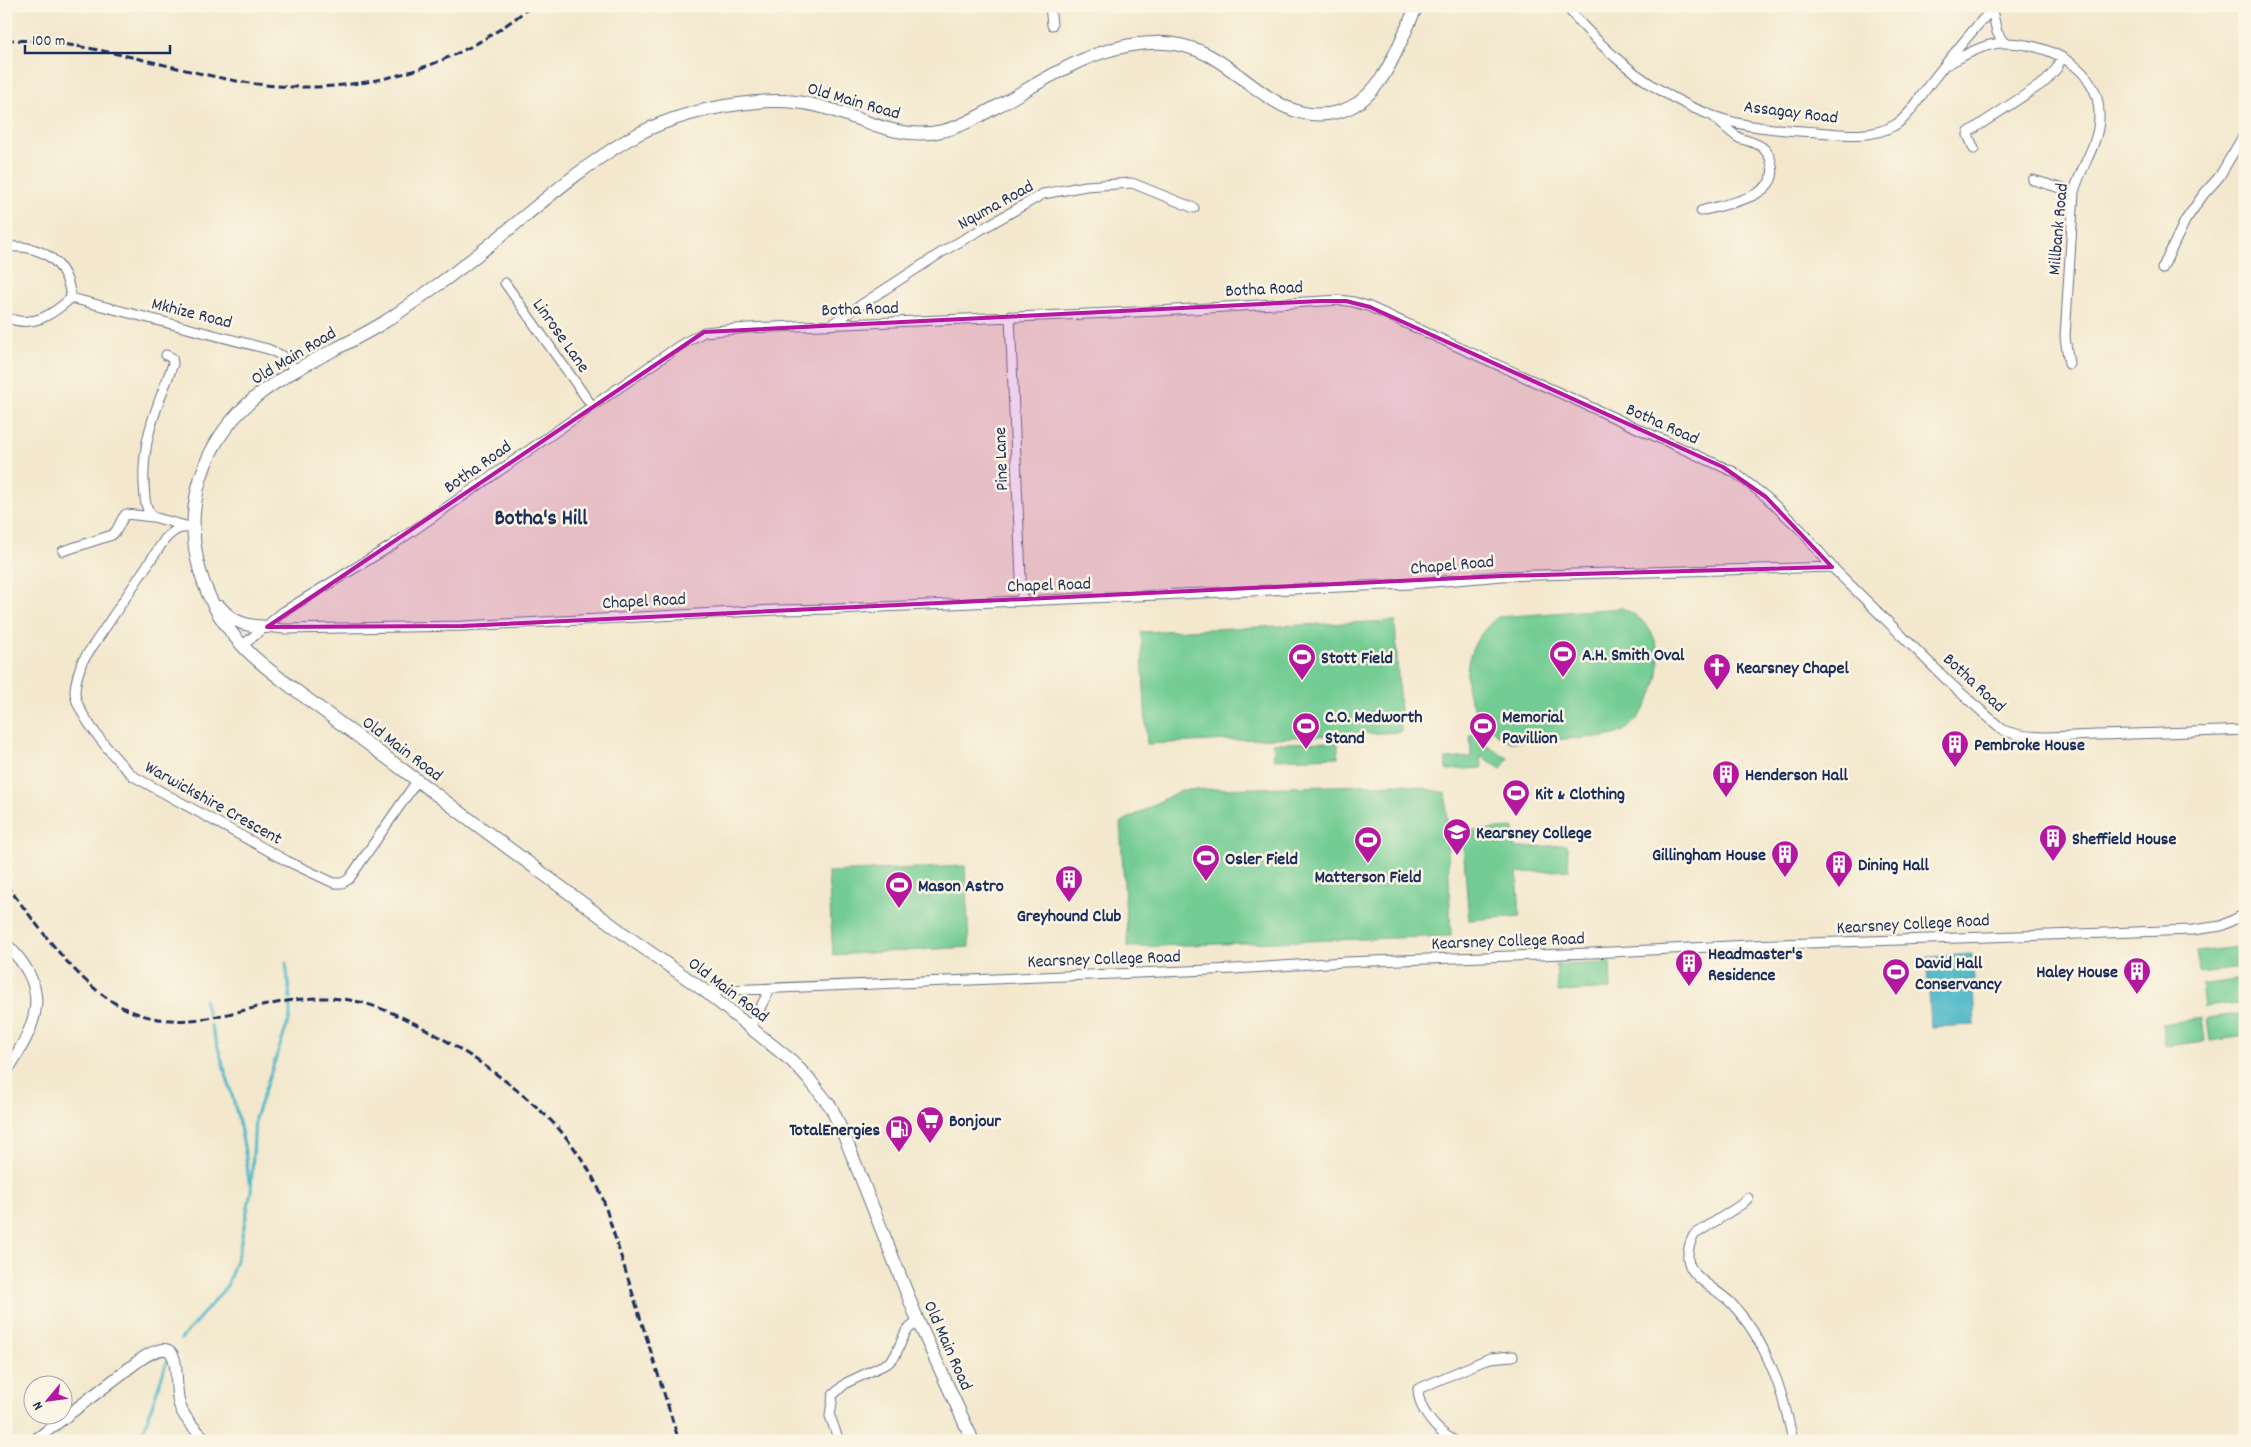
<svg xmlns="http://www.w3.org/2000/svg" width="2251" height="1447" font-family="Dekko,sans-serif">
	<rect width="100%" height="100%" fill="#fcf5e5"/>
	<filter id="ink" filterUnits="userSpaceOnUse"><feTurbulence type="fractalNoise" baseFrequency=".02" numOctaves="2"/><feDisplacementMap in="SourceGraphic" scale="10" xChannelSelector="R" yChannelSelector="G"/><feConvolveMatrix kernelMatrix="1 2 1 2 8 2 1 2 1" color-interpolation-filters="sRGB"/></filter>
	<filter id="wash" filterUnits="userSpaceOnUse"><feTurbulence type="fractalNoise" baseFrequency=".0096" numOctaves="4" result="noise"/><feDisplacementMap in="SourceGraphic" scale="20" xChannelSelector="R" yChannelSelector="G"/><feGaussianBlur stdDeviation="1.12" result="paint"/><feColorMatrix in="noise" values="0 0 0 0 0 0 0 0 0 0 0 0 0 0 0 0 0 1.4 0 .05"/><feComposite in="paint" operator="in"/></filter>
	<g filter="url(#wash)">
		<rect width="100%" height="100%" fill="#f3e8cd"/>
		<path fill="#72cc93" stroke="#467e78" d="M1622 608C1665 626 1667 672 1645 708 1638 719 1628 731 1614 735 1605 738 1593 737 1584 738 1560 739 1536 741 1511 742 1457 718 1452 652 1498 617Z
			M1395 621 1401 732 1147 744 1141 632Z
			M1483 733 1484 743 1508 758 1501 769 1481 756 1482 768 1446 770V759L1471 757 1470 735Z
			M1338 742V757L1274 759 1273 743Z
			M1403 784 1446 793 1451 936 1128 947 1120 823 1181 790Z
			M1514 828 1515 848 1567 845 1569 870 1517 873 1520 916 1469 920 1462 831Z
			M965 866 969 947 833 955 828 872Z
			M2237 947 2240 968 2200 973 2196 952Z
			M1610 963 1611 989 1558 992 1556 965Z
			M2241 979 2245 1002 2204 1007 2201 985Z
			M2245 1013V1036L2210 1041 2207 1018Z
			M2202 1018 2205 1041 2165 1046 2162 1024Z"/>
		<path fill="#4bb7c8" stroke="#337393" d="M1972 954 1974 980 1928 983 1926 957Z
			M1973 989 1975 1025 1931 1027 1929 991Z"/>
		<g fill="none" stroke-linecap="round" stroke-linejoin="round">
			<path stroke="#4bb7c8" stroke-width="3" d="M286 963 290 998
				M204 999 208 1015
				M211 1025C227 1077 244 1128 249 1182
				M181 1339 227 1286 239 1251 251 1192 255 1118 290 1017V1004
				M140 1441 167 1361"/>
		</g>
	</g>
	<g filter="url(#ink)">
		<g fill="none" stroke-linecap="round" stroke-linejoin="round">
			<g stroke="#677085" stroke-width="11">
				<path id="minor" d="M1050 6 1052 25
					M1566 6C1605 54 1654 94 1713 116 1745 128 1783 130 1817 132 1844 134 1871 139 1895 125 1910 116 1919 98 1929 85 1950 58 1971 31 1995 6
					M1991 6 1997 32 2004 43
					M1948 64C1965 55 1984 43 2005 43 2047 43 2101 67 2099 117 2099 144 2081 166 2074 192L2065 337 2069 364
					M1974 149 1968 135 1969 132 2046 81 2057 68 2062 57
					M2033 180 2074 192
					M1701 211C1723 204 1779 198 1772 166 1771 159 1769 154 1764 149 1759 143 1747 141 1739 138 1731 133 1723 125 1715 118
					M6 247C42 244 67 261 71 298
					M2162 269 2185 221 2203 195 2219 177 2245 133
					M505 283 592 406
					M71 298 268 349 285 357 296 371
					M1010 316 1022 601
					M6 317C32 329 52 315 71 298
					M830 325 947 249 1043 194 1086 186 1132 183 1194 208
					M153 517C144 508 145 497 144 484 142 437 157 408 173 364L172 358 166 355
					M194 529C181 525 174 530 165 539L82 662C79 671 75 681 75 692 75 713 117 761 133 776L287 861 334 883H342L349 879 417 781
					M63 551 112 535C120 529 119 521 126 514L153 517 186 526
					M267 627 284 629 463 626 775 610 836 609 1410 584 1502 576 1832 567
					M242 646 283 612 391 546 679 346 704 332 748 328 1159 311 1340 300 1354 302 1370 307 1734 472 1766 497 1801 530 1832 567 1953 686 2003 730C2030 741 2066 736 2095 735 2145 734 2195 732 2245 730
					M705 991 1234 969 1345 962 1591 953 1750 945 2193 930 2221 926 2245 914
					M750 1027 770 989
					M1748 1198 1742 1204 1694 1235C1688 1246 1685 1257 1691 1268 1699 1282 1719 1291 1731 1303 1767 1341 1783 1391 1793 1441
					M839 1441 830 1416 833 1395 846 1383 888 1363 895 1356 906 1331 918 1321
					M1455 1441C1437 1432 1418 1410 1418 1389L1490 1358 1513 1356"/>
			</g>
			<g stroke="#677085" stroke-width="13">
				<path id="tertiary" d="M6 944C53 990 38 1022 6 1072
					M34 1441 137 1362C187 1326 172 1376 179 1403 183 1418 196 1430 207 1441"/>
			</g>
			<g stroke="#677085" stroke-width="14">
				<path id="secondary" d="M220 607C233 623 247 626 267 627
					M973 1441 918 1321 846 1140 831 1107 812 1083 793 1062 705 991 631 939 294 689C276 675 257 662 242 645 196 595 180 527 206 463 217 436 235 414 257 396 295 366 342 348 383 323 402 311 420 297 439 284 504 238 560 180 629 139 658 122 692 112 725 106 756 101 787 98 818 106 859 116 899 142 942 131 961 127 979 116 996 107 1045 80 1095 44 1153 43 1172 42 1193 47 1210 56 1252 79 1284 126 1338 112 1384 100 1398 43 1417 6"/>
			</g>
			<use href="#minor" stroke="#fff" stroke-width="9"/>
			<use href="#tertiary" stroke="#fff" stroke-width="11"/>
			<use href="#secondary" stroke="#fff" stroke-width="12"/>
			<path stroke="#1b2f5e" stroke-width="3" stroke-dasharray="8 4" stroke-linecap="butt" d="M6 40C82 40 153 64 226 79 335 101 445 78 531 6
				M6 885C41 928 81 992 133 1012 192 1035 245 1004 304 999 323 997 341 998 360 1002 423 1018 515 1081 559 1129 577 1150 591 1171 602 1196L679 1441"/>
		</g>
	</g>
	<path fill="#b5179e" fill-opacity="0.2" stroke="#b5179e" stroke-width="4" stroke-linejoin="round" d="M1320 301H1346L1370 307 1723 467 1766 497 1832 567 1502 576 463 626 267 627 704 332Z"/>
	<defs>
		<g id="stadium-pin" transform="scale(1.4375)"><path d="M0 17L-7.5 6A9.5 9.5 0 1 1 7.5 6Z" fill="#b5179e" stroke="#fcf5e5"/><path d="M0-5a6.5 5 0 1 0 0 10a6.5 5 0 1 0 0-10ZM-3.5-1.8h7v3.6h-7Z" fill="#fff"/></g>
		<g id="church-pin" transform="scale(1.4375)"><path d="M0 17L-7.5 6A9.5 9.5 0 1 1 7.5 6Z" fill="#b5179e" stroke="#fcf5e5"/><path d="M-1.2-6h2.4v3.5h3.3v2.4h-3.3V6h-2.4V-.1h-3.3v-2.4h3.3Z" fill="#fff"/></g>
		<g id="building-pin" transform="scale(1.4375)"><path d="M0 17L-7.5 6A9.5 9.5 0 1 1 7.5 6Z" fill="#b5179e" stroke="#fcf5e5"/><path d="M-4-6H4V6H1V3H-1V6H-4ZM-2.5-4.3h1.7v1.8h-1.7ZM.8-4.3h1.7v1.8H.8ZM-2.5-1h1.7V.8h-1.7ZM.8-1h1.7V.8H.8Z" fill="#fff"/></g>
		<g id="school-pin" transform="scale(1.4375)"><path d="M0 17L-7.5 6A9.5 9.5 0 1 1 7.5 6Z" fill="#b5179e" stroke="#fcf5e5"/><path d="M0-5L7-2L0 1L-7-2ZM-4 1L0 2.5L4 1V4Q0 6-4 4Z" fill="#fff"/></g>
		<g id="supermarket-pin" transform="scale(1.4375)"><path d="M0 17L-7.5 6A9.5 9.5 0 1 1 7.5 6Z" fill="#b5179e" stroke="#fcf5e5"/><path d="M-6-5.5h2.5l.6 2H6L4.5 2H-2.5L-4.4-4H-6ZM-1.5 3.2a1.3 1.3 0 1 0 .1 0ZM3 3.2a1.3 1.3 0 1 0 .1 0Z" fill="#fff"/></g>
		<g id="fuel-pin" transform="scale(1.4375)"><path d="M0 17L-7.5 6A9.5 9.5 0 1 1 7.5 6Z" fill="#b5179e" stroke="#fcf5e5"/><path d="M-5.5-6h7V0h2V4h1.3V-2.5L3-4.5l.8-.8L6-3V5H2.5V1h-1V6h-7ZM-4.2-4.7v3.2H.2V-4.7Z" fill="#fff"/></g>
	</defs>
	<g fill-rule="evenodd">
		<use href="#stadium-pin" x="1563" y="654"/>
		<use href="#stadium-pin" x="1302" y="657"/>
		<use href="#church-pin" x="1717" y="667"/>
		<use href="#stadium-pin" x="1306" y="726"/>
		<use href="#stadium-pin" x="1483" y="726"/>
		<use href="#building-pin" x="1955" y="744"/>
		<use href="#building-pin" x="1726" y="774"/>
		<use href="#stadium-pin" x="1516" y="793"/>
		<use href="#school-pin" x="1457" y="832"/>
		<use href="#building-pin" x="2053" y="838"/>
		<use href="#stadium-pin" x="1368" y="840"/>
		<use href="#building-pin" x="1785" y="854"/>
		<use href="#stadium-pin" x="1206" y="858"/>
		<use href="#building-pin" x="1839" y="864"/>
		<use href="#building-pin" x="1069" y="879"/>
		<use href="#stadium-pin" x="899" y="885"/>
		<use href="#building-pin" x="1689" y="963"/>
		<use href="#building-pin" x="2137" y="971"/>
		<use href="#stadium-pin" x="1896" y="972"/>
		<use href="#supermarket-pin" x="930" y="1120"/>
		<use href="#fuel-pin" x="899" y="1129"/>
	</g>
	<g text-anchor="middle" stroke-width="5" stroke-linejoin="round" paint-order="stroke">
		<g font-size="18" fill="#1b2f5e" stroke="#fcf5e5">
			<text transform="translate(854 100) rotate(16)" y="6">Old Main Road</text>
			<text transform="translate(1791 111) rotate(7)" y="6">Assagay Road</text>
			<text transform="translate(995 204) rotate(-29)" y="6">Nquma Road</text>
			<text transform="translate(2057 229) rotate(-85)" y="6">Millbank Road</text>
			<text transform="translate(1264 288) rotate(-3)" y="6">Botha Road</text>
			<text transform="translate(860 308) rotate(-2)" y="6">Botha Road</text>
			<text transform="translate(192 312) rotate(14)" y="6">Mkhize Road</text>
			<text transform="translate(562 335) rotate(55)" y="6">Linrose Lane</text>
			<text transform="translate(293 355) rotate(-31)" y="6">Old Main Road</text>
			<text transform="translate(1663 423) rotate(24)" y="6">Botha Road</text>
			<text transform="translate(1000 459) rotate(-92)" y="6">Pine Lane</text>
			<text transform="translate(477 466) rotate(-35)" y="6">Botha Road</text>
			<text transform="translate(1452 564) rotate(-5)" y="6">Chapel Road</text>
			<text transform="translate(1049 584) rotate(-2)" y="6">Chapel Road</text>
			<text transform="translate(644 600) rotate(-3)" y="6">Chapel Road</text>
			<text transform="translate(1975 682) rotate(43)" y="6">Botha Road</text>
			<text transform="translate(403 748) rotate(37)" y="6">Old Main Road</text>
			<text transform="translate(214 802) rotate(29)" y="6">Warwickshire Crescent</text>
			<text transform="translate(1913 923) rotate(-3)" y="6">Kearsney College Road</text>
			<text transform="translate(1508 940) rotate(-2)" y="6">Kearsney College Road</text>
			<text transform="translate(1104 958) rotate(-2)" y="6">Kearsney College Road</text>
			<text transform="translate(729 989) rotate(37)" y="6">Old Main Road</text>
			<text transform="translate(949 1345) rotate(66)" y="6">Old Main Road</text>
		</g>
		<g font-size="18" font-weight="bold" fill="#1b2f5e" stroke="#fcf5e5" text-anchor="start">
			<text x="1582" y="660">A.H. Smith Oval</text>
			<text x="1321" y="663">Stott Field</text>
			<text x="1736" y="673">Kearsney Chapel</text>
			<text x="1325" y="722">C.O. Medworth<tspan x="1325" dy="21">Stand</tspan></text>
			<text x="1502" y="722">Memorial<tspan x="1502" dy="21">Pavillion</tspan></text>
			<text x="1974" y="750">Pembroke House</text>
			<text x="1745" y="780">Henderson Hall</text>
			<text x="1535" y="799">Kit &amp; Clothing</text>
			<text x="1476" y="838">Kearsney College</text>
			<text x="2072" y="844">Sheffield House</text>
			<text x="1766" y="860" text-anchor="end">Gillingham House</text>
			<text x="1225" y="864">Osler Field</text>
			<text x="1858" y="870">Dining Hall</text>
			<text x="1368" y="882" text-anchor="middle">Matterson Field</text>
			<text x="918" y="891">Mason Astro</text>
			<text x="1069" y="921" text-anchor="middle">Greyhound Club</text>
			<text x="1708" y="959">Headmaster's<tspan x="1708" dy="21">Residence</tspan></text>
			<text x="1915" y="968">David Hall<tspan x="1915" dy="21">Conservancy</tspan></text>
			<text x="2118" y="977" text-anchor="end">Haley House</text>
			<text x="949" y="1126">Bonjour</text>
			<text x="880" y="1135" text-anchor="end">TotalEnergies</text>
		</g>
		<g font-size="22" font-weight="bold" fill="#1b2f5e" stroke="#fcf5e5">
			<text x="541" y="524">Botha's Hill</text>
		</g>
	</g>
	<rect width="2251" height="1447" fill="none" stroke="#fcf5e5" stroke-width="25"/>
	<g transform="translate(48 1400) rotate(241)"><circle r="24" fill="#fcf5e5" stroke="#a2a6af"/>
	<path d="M0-4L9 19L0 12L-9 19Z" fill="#b5179e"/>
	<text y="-8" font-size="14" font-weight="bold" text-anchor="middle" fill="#1b2f5e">N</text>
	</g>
	<path d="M25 45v8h145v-8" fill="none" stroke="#1b2f5e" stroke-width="2.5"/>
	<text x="32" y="45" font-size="15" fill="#1b2f5e" stroke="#fcf5e5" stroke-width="4" paint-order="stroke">100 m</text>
</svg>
